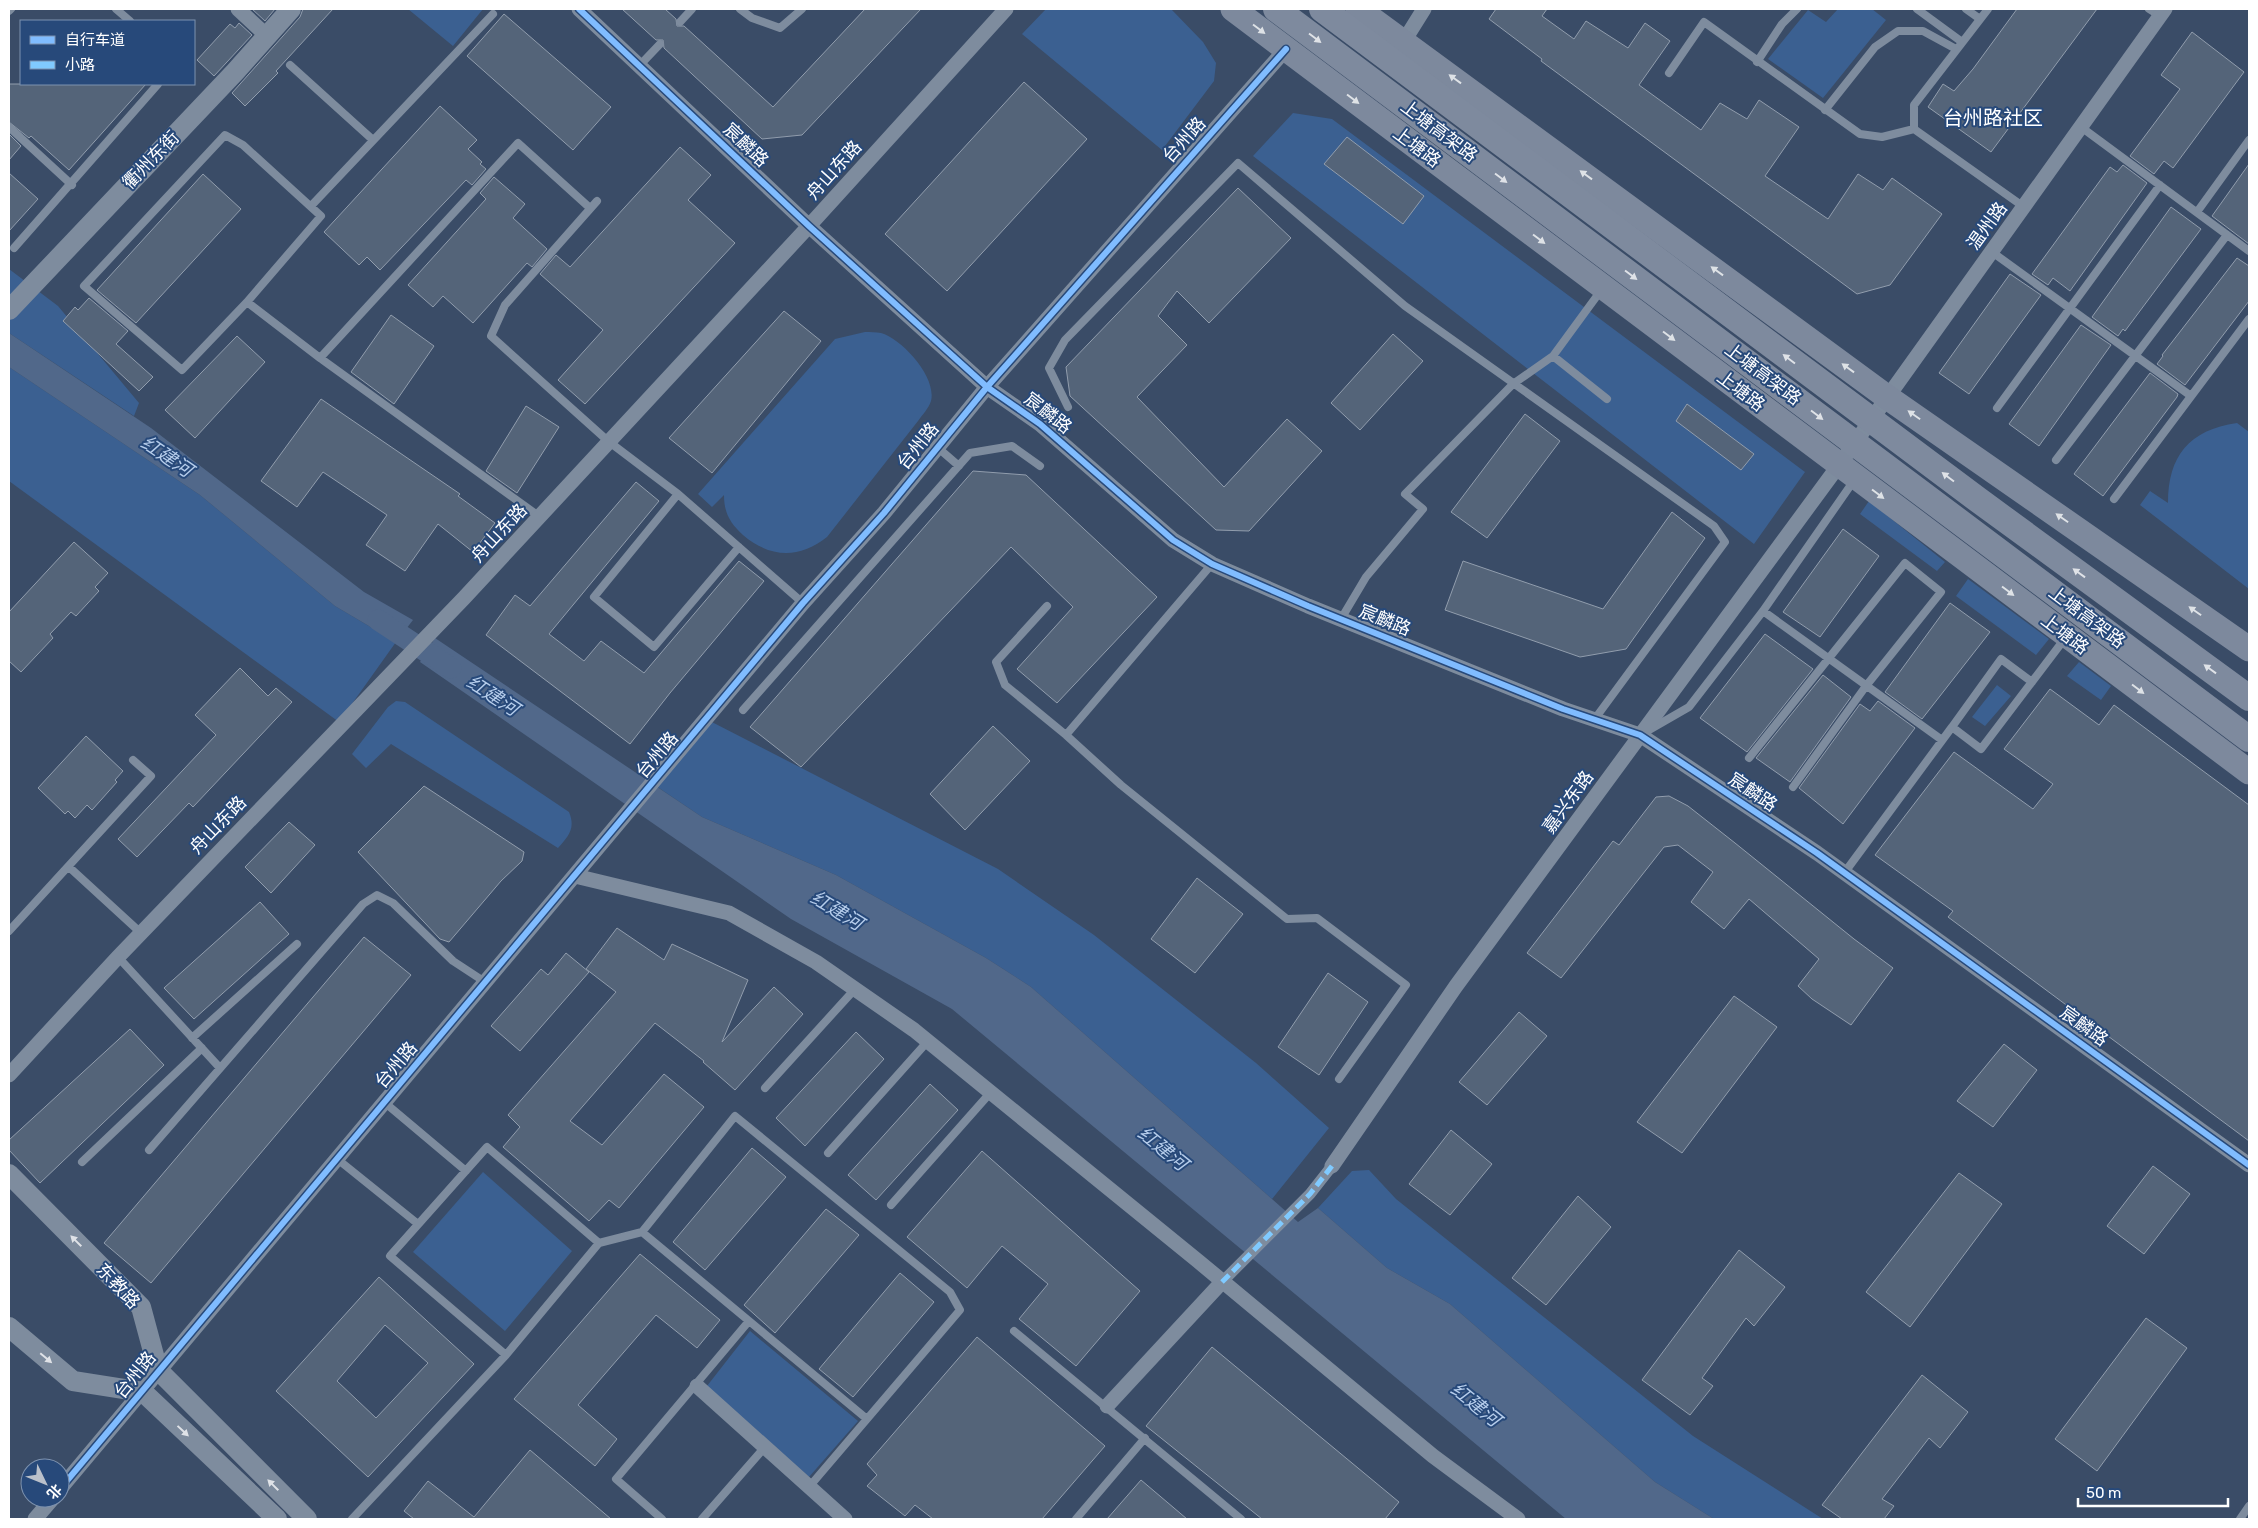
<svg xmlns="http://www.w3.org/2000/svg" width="2258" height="1528" font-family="Rubik,'Noto Sans SC',sans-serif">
	<rect width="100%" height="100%" fill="#3a4c67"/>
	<path fill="#3b6091" d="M408 9H483L453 46Z
		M1046 9H1171L1203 42 1216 63 1214 81 1162 150 1022 34Z
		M1838 9H1872L1886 20 1823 98 1768 59 1808 10 1826 22Z
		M1293 113 1332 119 1805 472 1754 544 1253 156Z
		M9 269 58 306 139 403 134 416 9 333Z
		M865 332C870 332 876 332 881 333 902 339 937 377 931 401 929 408 922 415 918 421L827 537C799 559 770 558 743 535 730 523 724 513 724 495L712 507 698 494 835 339Z
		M9 367 200 495 335 606 396 642 339 722 9 481Z
		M2237 423 2249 432V589L2140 505 2150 491 2168 503C2168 456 2189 430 2237 423Z
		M1869 501 1945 562 1937 571 1860 514Z
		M1968 579 2049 639 2036 655 1956 596Z
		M2079 662 2111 686 2101 700 2067 676Z
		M1997 685 2011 696 1985 726 1972 717Z
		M396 701 405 702 569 812C576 829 568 836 558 848L391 744 366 768 352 754 388 707Z
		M706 719 998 869 1094 935 1256 1063 1329 1128 1272 1199 1031 987 986 958 836 875 702 817 653 784Z
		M1369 1170 1396 1199 1693 1436 1823 1519H1714L1655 1482 1450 1304 1387 1268 1318 1208 1352 1171Z
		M483 1172 572 1251 505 1331 413 1252Z
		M750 1331 858 1421 809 1477 707 1386Z"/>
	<path fill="#51688a" d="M9 333 151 428 364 592 413 620 396 642 335 606 200 495 9 367Z
		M435 638 702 817 836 875 986 958 1031 987 1298 1222 1318 1208 1387 1268 1450 1304 1655 1482 1714 1519H1566L952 1009 791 919 420 662Z"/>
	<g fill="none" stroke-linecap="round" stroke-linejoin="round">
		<path stroke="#51688a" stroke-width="21" d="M378 620 451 668"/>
	</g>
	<path fill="#546479" stroke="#919dad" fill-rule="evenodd" d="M252 9H275L265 21Z
		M303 9H333L276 71 278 73 245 106 232 93 300 17Z
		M622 9H665L676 19 677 26H684L773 107 865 9H921L802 135 762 139 664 48 663 40H656Z
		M1496 9H1547L1542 16 1574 39 1586 21 1628 48 1645 23 1670 41 1639 85 1701 130 1720 103 1747 119 1759 100 1799 127 1765 176 1828 219 1858 174 1883 190 1892 178 1942 214 1890 285 1857 294 1541 61 1542 59 1489 19Z
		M2017 9H2097L1991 152 1928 107 1943 84 1954 91 1973 69Z
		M504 14 611 107 573 150 467 56Z
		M239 23 252 35 214 76 197 60 230 24 235 28Z
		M2192 32 2244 72 2173 168 2164 161 2154 174 2130 156 2180 89 2161 75Z
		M1024 82 1087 139 947 291 885 234Z
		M9 84H146L69 170 31 136 29 138 9 122Z
		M440 106 477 140 468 149 482 162 480 164 486 169 472 185 466 180 380 270 367 257 359 265 324 232Z
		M9 134 21 146 9 160Z
		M1347 137 1424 196 1403 224 1324 164Z
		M680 147 711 175 688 200 735 243 585 404 558 380 603 330 540 274 556 255 570 267Z
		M2249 164V244L2212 216Z
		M2123 165 2147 183 2070 291 2053 278 2048 285 2032 274 2110 167 2117 172Z
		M9 173 38 199 9 231Z
		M203 174 241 209 136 323 97 290Z
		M494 177 525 204 513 218 547 249 532 267 527 263 473 323 443 296 433 307 408 285 486 199 480 193Z
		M1238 188 1291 238 1209 323 1177 291 1158 316 1187 345 1137 397 1224 487 1287 419 1322 451 1249 531 1216 530 1070 396 1066 367Z
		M2171 207 2201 229 2125 331 2123 329 2118 336 2092 317Z
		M2237 258 2249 266V301L2185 385 2157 364 2163 356 2162 355Z
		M2010 274 2041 295 1969 394 1939 373Z
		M89 298 128 331 116 344 153 377 139 391 63 321 75 307 78 310Z
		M784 311 821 341 712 473 669 438Z
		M391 315 434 346 394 404 351 372Z
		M2081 325 2111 345 2039 446 2009 424Z
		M1393 334 1423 361 1360 430 1331 403Z
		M237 336 265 362 195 438 165 410Z
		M2150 373 2178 394 2177 397 2103 496 2074 474Z
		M321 399 460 494 458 496 495 523 473 552 438 524 405 571 366 545 387 515 323 472 297 507 261 481Z
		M1687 404 1754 454 1741 470 1676 421Z
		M526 406 559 427 517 493 486 471Z
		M1525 414 1560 441 1487 538 1451 512Z
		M973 471 1026 475 1157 597 1057 703 1017 669 1073 607 1011 547 801 767 750 727Z
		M636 482 659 501 549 634 584 661 601 641 644 673 739 561 764 581 670 693 630 744 486 635 515 595 530 606Z
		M1672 512 1705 538 1626 649 1580 657 1445 610 1463 561 1603 609Z
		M1843 529 1879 556 1820 637 1783 612Z
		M74 542 108 573 95 587 99 591 76 616 71 612 50 634 53 638 21 672 9 661V612Z
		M1950 603 1990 632 1922 719 1885 692Z
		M1765 634 1813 669 1747 752 1700 718Z
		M240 668 268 696 276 688 292 702 193 807 189 803 137 857 118 839 216 735 195 715Z
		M1823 675 1851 697 1790 782 1756 758Z
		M2050 689 2099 725 2114 705 2249 805V1141L1948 917 1953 911 1875 855 1954 752 2033 809 2053 784 2004 749Z
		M1878 701 1915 728 1843 824 1799 788 1860 704 1870 711Z
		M993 726 1030 761 965 830 930 794Z
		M86 736 123 771 115 780 117 782 92 810 87 805 75 818 68 811 65 814 38 788Z
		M424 786 524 852 522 861 501 881 449 942 440 939 358 852Z
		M1669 796 1688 806 1735 843 1854 939 1893 968 1851 1025 1812 999 1798 986 1819 959 1749 899 1724 929 1691 902 1713 872 1678 845 1664 847 1561 978 1527 953 1613 841 1619 845 1656 797Z
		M289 822 315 845 271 893 245 867Z
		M1197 878 1243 914 1195 973 1151 939Z
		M260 902 289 934 194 1019 164 988Z
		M617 928 664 960 672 944 748 980 722 1042 774 987 803 1014 735 1090 703 1062 704 1061 655 1023 570 1121 602 1145 664 1074 704 1107 619 1208 609 1200 589 1221 503 1147 520 1127 508 1115 616 992 586 969Z
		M364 937 411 975 151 1283 104 1243Z
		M566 953 589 972 520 1051 491 1026 541 969 548 975Z
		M1328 973 1368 1002 1319 1075 1278 1047Z
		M1734 996 1777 1027 1682 1153 1637 1122Z
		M1519 1012 1547 1036 1487 1105 1459 1082Z
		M130 1029 164 1065 40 1183 9 1150V1140Z
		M856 1032 884 1059 805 1146 776 1118Z
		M2004 1044 2037 1070 1993 1127 1957 1101Z
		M930 1084 958 1110 876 1200 848 1175Z
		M1451 1130 1492 1164 1450 1215 1409 1184Z
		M752 1148 786 1177 705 1270 673 1242Z
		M982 1151 1140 1291 1076 1366 1019 1319 1048 1284 1002 1246 967 1288 907 1237Z
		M2153 1166 2190 1194 2144 1254 2107 1226Z
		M1959 1173 2002 1204 1910 1327 1866 1292Z
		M1578 1196 1611 1227 1546 1305 1512 1278Z
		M826 1209 859 1235 775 1333 744 1305Z
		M1739 1250 1785 1287 1754 1326 1746 1318 1702 1378 1713 1386 1690 1415 1642 1380Z
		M640 1254 720 1320 697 1348 656 1315 578 1405 617 1439 595 1466 514 1399Z
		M900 1273 934 1302 853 1397 819 1369Z
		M379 1277 474 1364 368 1477 276 1391ZM385 1325 428 1363 376 1418 337 1381Z
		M2146 1318 2187 1348 2097 1471 2055 1439Z
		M977 1337 1105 1446 1042 1519H933L915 1505 905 1516 867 1486 877 1475 867 1464Z
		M1212 1347 1399 1502 1385 1519H1262L1146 1426Z
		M1922 1375 1968 1412 1940 1448 1929 1438 1882 1499 1894 1506 1884 1519H1842L1822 1505Z
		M530 1450 611 1519H414L404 1511 428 1481 474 1517Z
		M1141 1480 1187 1519H1107Z"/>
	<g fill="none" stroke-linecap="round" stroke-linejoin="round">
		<path stroke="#7e8c9e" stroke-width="8" d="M116 9 130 21
			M740 9 752 18 780 28 802 9
			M1917 9 1962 42
			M1966 9 1980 19
			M2149 9 2160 16
			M9 11 11 9
			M680 22 692 9
			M1757 62 1782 24 1797 9
			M290 65 373 140
			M640 65 660 44
			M1669 73 1704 22 1860 134 1882 137 1914 129 2024 207
			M1825 110 1875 47 1898 31H1923L1956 49
			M9 127 72 185
			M2081 127 2249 251
			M1914 129V105L1988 9
			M597 201 505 305 491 336 608 441 678 494 803 603
			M311 206 493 14
			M2197 212 2249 140
			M14 248 158 84
			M1992 252 2191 396
			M247 302 321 216 243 145 225 135 84 286 182 370 247 302 320 358 540 517
			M1553 356 1607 399
			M320 358 518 143 590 208
			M1068 407 1049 368 1065 340 1238 163 1405 306 1714 526 1725 542 1594 720
			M1997 408 2160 185
			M937 447 959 466
			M2056 460 2227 235
			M678 494 594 597 654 647 739 547
			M2114 499 2249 319
			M1212 564 1066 735 1121 785 1287 919 1317 918 1406 985 1339 1079
			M1047 606 996 662 1005 685 1066 735
			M1763 611 1942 740
			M1341 619 1366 577 1423 509 1405 494 1513 384 1553 356 1602 289
			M743 710 970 453 1012 446 1040 466
			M1952 727 2001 659 2032 682
			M1649 730 1689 707 1763 611 1855 479
			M1749 758 1905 563 1941 592 1866 686 1793 787
			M69 867 141 933
			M1845 872 1952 727 1981 749 2066 637
			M9 931 151 776 133 760
			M118 957 220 1068
			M192 1038 297 944
			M765 1088 855 989
			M384 1102 466 1171
			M149 1150 363 904 377 895 393 903 453 961 485 982
			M828 1153 928 1041
			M336 1158 418 1224
			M82 1162 202 1048
			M891 1205 991 1092
			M642 1232 735 1116 950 1292 960 1310 809 1487
			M1014 1331 1241 1519
			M506 1355 390 1256 487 1147 599 1243 642 1232 867 1419
			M352 1519 506 1355 599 1243
			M662 1519 616 1479 749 1321
			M702 1519 765 1447
			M1076 1519 1145 1438
			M2240 1519 2249 1506"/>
		<path stroke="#7e8c9e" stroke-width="11" d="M1222 1282 1310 1194 1332 1166"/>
		<path stroke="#7e8c9e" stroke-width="15" d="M238 9 267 36
			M579 9 809 226 987 387 1040 424 1173 540 1212 564 1308 606 1563 709 1640 735 1817 853 2249 1165
			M1404 41 1424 9
			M575 876 729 913 816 962 914 1030 1198 1261 1433 1456 1518 1519
			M9 1075 118 957 464 598 809 226 1006 9
			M1332 1166 1456 986 1839 465 2165 9
			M697 1386 845 1519
			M1107 1406 1222 1282
			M60 1489 803 603 884 513 987 387 1286 49
			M35 1519 53 1498"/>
		<path stroke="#7e8c9e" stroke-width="20" d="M9 310 235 72 291 9
			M9 1174 141 1307 158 1370 307 1519
			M9 1327 73 1381 143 1392 277 1519"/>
		<path stroke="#7d899d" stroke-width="25" d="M1233 9 2249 772
			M1358 9 1887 397 2249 649"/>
		<path stroke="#7e8a9e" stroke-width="26" d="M1276 9 2249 739
			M1322 9 1977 499 2249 698"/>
		<path stroke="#80caff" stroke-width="5" stroke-dasharray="10 5" stroke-linecap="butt" d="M1222 1282 1310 1194 1332 1166"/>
		<g stroke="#27497a" stroke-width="9">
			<path id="cycleway" d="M579 9 809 226 987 387 1040 424 1173 540 1212 564 1308 606 1563 709 1640 735 1817 853 2249 1165
				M60 1489 803 603 884 513 987 387 1286 49"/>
		</g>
		<use href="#cycleway" stroke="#80bcff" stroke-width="6"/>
	</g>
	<defs><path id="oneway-solid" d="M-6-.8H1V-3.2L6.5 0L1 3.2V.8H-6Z" transform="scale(1.25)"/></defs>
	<g fill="#dee2e6">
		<use href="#oneway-solid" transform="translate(1259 29) rotate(37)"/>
		<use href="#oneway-solid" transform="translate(1455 79) rotate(-144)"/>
		<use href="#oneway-solid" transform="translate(1353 99) rotate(37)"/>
		<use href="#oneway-solid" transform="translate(1586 175) rotate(-144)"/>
		<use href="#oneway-solid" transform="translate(1539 239) rotate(37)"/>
		<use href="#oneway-solid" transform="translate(1717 271) rotate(-144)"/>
		<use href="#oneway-solid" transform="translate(1669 336) rotate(37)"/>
		<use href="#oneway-solid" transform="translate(1848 368) rotate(-144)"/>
		<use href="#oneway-solid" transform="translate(1914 415) rotate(-145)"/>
		<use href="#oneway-solid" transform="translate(1878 494) rotate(37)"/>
		<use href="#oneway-solid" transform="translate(2062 518) rotate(-145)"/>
		<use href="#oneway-solid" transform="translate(2008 591) rotate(37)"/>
		<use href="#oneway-solid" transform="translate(2195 611) rotate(-145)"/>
		<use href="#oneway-solid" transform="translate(2138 689) rotate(37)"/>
	</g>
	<g fill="#dfe2e7">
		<use href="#oneway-solid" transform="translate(1315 38) rotate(37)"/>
		<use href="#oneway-solid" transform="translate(1501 178) rotate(37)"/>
		<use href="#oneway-solid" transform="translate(1631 275) rotate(37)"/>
		<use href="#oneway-solid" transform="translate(1789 359) rotate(-143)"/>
		<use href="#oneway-solid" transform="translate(1817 415) rotate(37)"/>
		<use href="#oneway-solid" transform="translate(1948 477) rotate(-143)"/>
		<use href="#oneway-solid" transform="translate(2079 573) rotate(-144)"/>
		<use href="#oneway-solid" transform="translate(2210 669) rotate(-144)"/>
		<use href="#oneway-solid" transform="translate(76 1241) rotate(-135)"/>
		<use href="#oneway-solid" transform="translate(46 1358) rotate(40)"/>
		<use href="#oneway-solid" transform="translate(183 1431) rotate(43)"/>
		<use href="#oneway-solid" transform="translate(273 1485) rotate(-135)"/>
	</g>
	<g text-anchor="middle" stroke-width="4" stroke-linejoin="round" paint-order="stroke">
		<g font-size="18" fill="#fff" stroke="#27497a">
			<text transform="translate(1439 131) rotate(37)" y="6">上塘高架路</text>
			<text transform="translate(1184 140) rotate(-48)" y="6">台州路</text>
			<text transform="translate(746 145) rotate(44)" y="6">宸麟路</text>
			<text transform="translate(1417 147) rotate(37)" y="6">上塘路</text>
			<text transform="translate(151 160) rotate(-46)" y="6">衢州东街</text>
			<text transform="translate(834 170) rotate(-48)" y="6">舟山东路</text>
			<text transform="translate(1987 226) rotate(-54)" y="6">温州路</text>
			<text transform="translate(1763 374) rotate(37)" y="6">上塘高架路</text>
			<text transform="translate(1741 391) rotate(37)" y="6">上塘路</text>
			<text transform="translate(1048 413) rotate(38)" y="6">宸麟路</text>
			<text transform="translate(918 446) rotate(-51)" y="6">台州路</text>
			<text transform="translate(499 533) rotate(-47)" y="6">舟山东路</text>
			<text transform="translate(2087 617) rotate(37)" y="6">上塘高架路</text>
			<text transform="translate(1385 620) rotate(22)" y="6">宸麟路</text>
			<text transform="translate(2065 634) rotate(37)" y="6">上塘路</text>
			<text transform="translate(657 755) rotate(-50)" y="6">台州路</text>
			<text transform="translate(1753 792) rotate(34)" y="6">宸麟路</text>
			<text transform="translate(1568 802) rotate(-54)" y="6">嘉兴东路</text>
			<text transform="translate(218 825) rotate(-46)" y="6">舟山东路</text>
			<text transform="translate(2084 1026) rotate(36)" y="6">宸麟路</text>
			<text transform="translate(396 1065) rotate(-50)" y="6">台州路</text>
			<text transform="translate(118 1286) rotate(47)" y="6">东教路</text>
			<text transform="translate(135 1375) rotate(-51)" y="6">台州路</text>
		</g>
		<g font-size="19" font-style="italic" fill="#b6cdeb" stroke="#27497a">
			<text transform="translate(167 456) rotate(34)" y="7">红建河</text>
			<text transform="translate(493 695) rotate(33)" y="7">红建河</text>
			<text transform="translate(837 910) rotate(31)" y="7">红建河</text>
			<text transform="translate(1163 1148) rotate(39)" y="7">红建河</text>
			<text transform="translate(1476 1404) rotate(39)" y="7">红建河</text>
		</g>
		<g font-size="20" fill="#fff" stroke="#27497a">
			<text x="1993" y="125">台州路社区</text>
		</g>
	</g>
	<rect width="2258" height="1528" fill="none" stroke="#ffffff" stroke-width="20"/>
	<rect x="20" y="20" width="175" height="65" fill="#27497a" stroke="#7d92af"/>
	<rect x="30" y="36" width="25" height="8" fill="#80bcff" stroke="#7d92af"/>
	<text x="65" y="45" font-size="15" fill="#ffffff">自行车道</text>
	<rect x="30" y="61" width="25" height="8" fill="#80caff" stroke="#7d92af"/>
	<text x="65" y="70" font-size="15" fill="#ffffff">小路</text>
	<g transform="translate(45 1483) rotate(133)"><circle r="24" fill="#27497a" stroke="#7d92af"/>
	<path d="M0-4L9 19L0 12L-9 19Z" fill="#bac0ca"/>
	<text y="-8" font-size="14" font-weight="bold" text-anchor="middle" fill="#ffffff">北</text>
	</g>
	<path d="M2078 1498v8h150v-8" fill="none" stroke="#ffffff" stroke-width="2.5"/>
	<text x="2086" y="1498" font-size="15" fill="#ffffff" stroke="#27497a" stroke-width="4" paint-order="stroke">50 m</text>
</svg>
